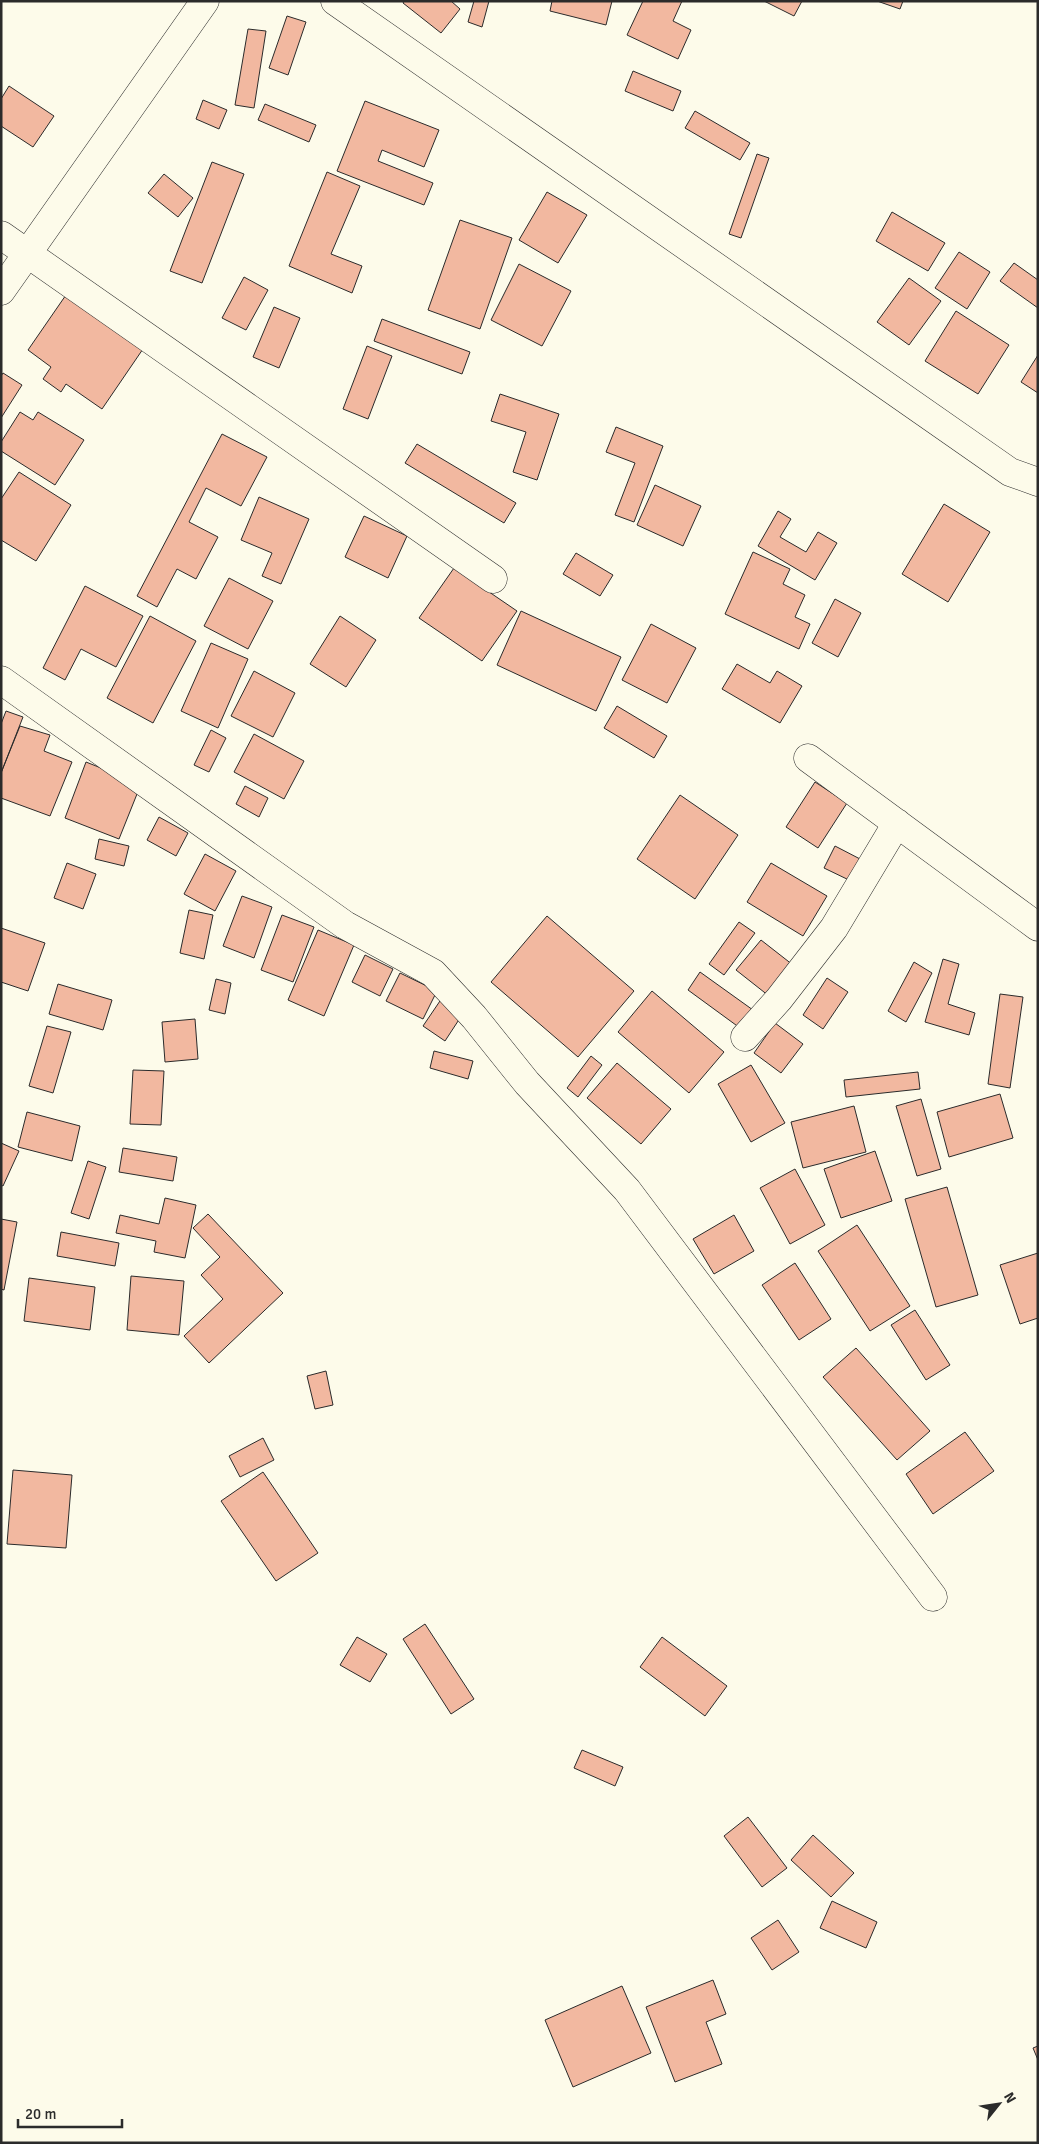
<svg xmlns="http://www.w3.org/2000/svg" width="1039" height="2144" font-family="Signika,sans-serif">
	<rect width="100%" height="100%" fill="#fdfbea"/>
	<path fill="#f2b8a0" stroke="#2b2b2b" d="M404 1H451L460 9 441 33 403 3Z
		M474 1H489L482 27 468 22Z
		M552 1H612L606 25 550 11Z
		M643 1H682L673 21 691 30 678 59 627 35Z
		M764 1H802L794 16Z
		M877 1H903L900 9Z
		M287 16 306 22 288 75 269 68Z
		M248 29 266 31 254 108 235 105Z
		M633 71 681 91 673 111 625 91Z
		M9 86 54 116 33 147 1 126V99Z
		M203 100 227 110 219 129 196 119Z
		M365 101 439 130 424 167 382 150 378 161 433 183 424 205 337 171Z
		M265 104 316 125 309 142 258 120Z
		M695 111 750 143 740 160 685 128Z
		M757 154 769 158 741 238 729 234Z
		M212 162 244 174 202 283 170 271Z
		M327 172 360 186 331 254 362 266 352 293 289 266Z
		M164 174 193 198 178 217 148 193Z
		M547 192 587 215 558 263 519 240Z
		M892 212 945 243 928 271 876 241Z
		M460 220 512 238 480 329 428 310Z
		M959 252 990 272 967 309 935 288Z
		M1014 263 1038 280V308L1000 281Z
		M519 264 571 291 542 346 491 320Z
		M244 277 268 290 246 330 222 318Z
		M909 278 941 301 909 345 877 322Z
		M68 292 145 346 102 409 66 384 61 392 43 379 51 367 28 350Z
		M274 307 300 318 279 368 253 357Z
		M956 311 1009 345 978 394 925 361Z
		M382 319 470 352 462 374 374 341Z
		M367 346 392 356 368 419 343 409Z
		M1038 355V393L1021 382Z
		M3 373 22 385 1 418V376Z
		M500 394 559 414 537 480 513 472 526 432 491 421Z
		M20 412 33 420 38 412 84 440 55 485 1 451V442Z
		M616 427 663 446 634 522 615 515 635 463 606 452Z
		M222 434 267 457 241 506 206 488 189 522 218 537 196 579 177 569 157 607 137 596Z
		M417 444 516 503 504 523 405 463Z
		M19 472 71 505 36 561 1 540V499Z
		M655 485 701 506 683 546 637 525Z
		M259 497 309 519 281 584 262 576 272 553 241 540Z
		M944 504 990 532 948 602 902 574Z
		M778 511 791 519 780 537 806 552 818 532 837 543 815 580 758 546Z
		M364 516 407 536 388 578 345 557Z
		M753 552 790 569 783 584 805 595 795 617 810 624 799 649 725 614Z
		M576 553 613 575 600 596 563 574Z
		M454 568 517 611 482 661 419 618Z
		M229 578 273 601 248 649 204 626Z
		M85 586 143 616 116 667 81 649 65 680 43 668Z
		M835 599 861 613 838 657 812 643Z
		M521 611 621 657 596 711 497 665Z
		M150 616 196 641 153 723 107 698Z
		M340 616 376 640 346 687 310 664Z
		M651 624 696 648 667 703 622 680Z
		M211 643 248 659 218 728 181 711Z
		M737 664 770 683 777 671 802 686 780 723 722 689Z
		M254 671 295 693 273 737 231 716Z
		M617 706 667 736 654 758 604 728Z
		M6 711 23 717 1 773V724Z
		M20 726 50 735 44 751 72 762 50 816 1 798V773Z
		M211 730 226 738 209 772 194 765Z
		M254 734 304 761 284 799 234 772Z
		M86 762 141 784 119 839 65 818Z
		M815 782 847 803 818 848 786 827Z
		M245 786 268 798 259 817 236 804Z
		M680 795 738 835 695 899 637 859Z
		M159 817 188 833 176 856 147 840Z
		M99 839 129 846 124 866 95 859Z
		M835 846 862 860 851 881 824 868Z
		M205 854 236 871 215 911 184 894Z
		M67 863 96 874 83 909 54 898Z
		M771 863 827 896 803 936 747 902Z
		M242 896 272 907 254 958 223 946Z
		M189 910 213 915 204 959 180 953Z
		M282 915 314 927 293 982 261 970Z
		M547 916 634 991 578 1057 491 982Z
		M739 922 755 933 724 975 709 964Z
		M1 928 45 943 28 991 1 982Z
		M318 930 354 945 324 1016 288 1000Z
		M761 940 793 965 769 996 736 970Z
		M365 955 393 969 380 996 352 982Z
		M943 959 959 964 948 1004 975 1013 969 1035 925 1022Z
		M914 962 932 973 906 1022 888 1011Z
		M700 972 753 1010 740 1028 688 990Z
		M400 973 437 991 423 1019 386 1001Z
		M827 978 848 992 823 1029 803 1015Z
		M216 979 231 983 225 1014 209 1010Z
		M58 984 112 1000 103 1030 49 1014Z
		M652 991 724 1052 689 1093 618 1032Z
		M1000 994 1023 997 1010 1088 988 1084Z
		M442 998 464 1012 445 1041 423 1026Z
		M195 1019 198 1059 165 1062 162 1022Z
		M775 1023 803 1044 781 1073 754 1053Z
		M47 1026 71 1032 53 1093 29 1086Z
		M434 1051 473 1061 468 1079 430 1068Z
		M591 1056 602 1065 578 1097 567 1088Z
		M617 1063 671 1109 641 1144 587 1098Z
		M751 1065 785 1123 751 1142 718 1084Z
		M133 1070 164 1071 161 1125 130 1124Z
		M918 1072 920 1089 846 1097 844 1080Z
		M1000 1094 1013 1138 949 1157 937 1112Z
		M921 1099 941 1169 917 1176 896 1106Z
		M854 1106 866 1152 803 1168 791 1122Z
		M27 1112 80 1126 72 1161 18 1147Z
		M1 1143 19 1151 3 1186 1 1185Z
		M123 1148 177 1157 173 1181 119 1172Z
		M875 1151 892 1201 841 1218 824 1169Z
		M88 1161 106 1167 89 1219 71 1213Z
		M795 1169 825 1225 790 1244 760 1188Z
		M947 1187 978 1295 936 1307 905 1199Z
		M165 1198 196 1205 185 1258 154 1252 156 1241 116 1233 120 1215 159 1224Z
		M208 1214 283 1293 209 1363 184 1336 223 1299 201 1275 220 1257 193 1228Z
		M734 1215 754 1251 714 1274 693 1239Z
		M1 1219 17 1222 4 1290 1 1289Z
		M857 1225 910 1306 870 1331 818 1251Z
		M61 1232 119 1243 115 1266 57 1256Z
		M1038 1253V1318L1020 1324 1000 1265Z
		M795 1263 831 1319 799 1340 762 1285Z
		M131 1276 184 1281 179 1335 127 1330Z
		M29 1278 95 1287 90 1330 24 1321Z
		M915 1310 950 1365 926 1380 891 1325Z
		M856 1348 930 1431 897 1460 823 1377Z
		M326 1371 333 1405 315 1409 307 1376Z
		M965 1432 994 1471 933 1514 906 1474Z
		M263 1438 274 1460 240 1477 229 1456Z
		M13 1470 72 1475 66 1548 7 1544Z
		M263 1472 318 1553 276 1581 221 1501Z
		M425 1624 474 1699 451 1714 403 1639Z
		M357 1637 387 1654 370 1682 340 1665Z
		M662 1637 727 1686 705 1716 640 1667Z
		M582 1750 623 1767 615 1786 574 1768Z
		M748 1817 787 1868 762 1887 724 1836Z
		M813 1835 854 1873 831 1897 791 1860Z
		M832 1901 877 1922 866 1948 820 1928Z
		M778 1920 799 1952 772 1970 751 1938Z
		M713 1980 726 2014 706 2022 722 2064 675 2082 646 2007Z
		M622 1986 651 2053 573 2087 545 2020Z
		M1038 2046V2060L1033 2048Z"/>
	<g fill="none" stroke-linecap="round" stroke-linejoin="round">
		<g stroke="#2b2b2b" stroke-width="29">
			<path id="minor" d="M335 1 1010 472 1038 482
				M1 235 493 579
				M1 291 205 1
				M1 680 345 925 433 973 474 1017 527 1083 627 1190 933 1597
				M808 758 1038 927
				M745 1037 779 999 834 928 897 823"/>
		</g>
		<use href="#minor" stroke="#fdfbea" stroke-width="28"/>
	</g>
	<rect width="1039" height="2144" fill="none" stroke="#2b2b2b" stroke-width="5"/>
	<g transform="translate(999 2104) rotate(60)" stroke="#fdfbea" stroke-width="4" paint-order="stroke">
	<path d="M0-4L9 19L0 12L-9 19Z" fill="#2b2b2b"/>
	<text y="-8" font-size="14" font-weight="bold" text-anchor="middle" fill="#2b2b2b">N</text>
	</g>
	<path d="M18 2119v8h104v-8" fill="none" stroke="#2b2b2b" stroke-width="2.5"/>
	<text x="25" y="2119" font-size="15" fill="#2b2b2b" stroke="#fdfbea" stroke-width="4" paint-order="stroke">20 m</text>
</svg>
